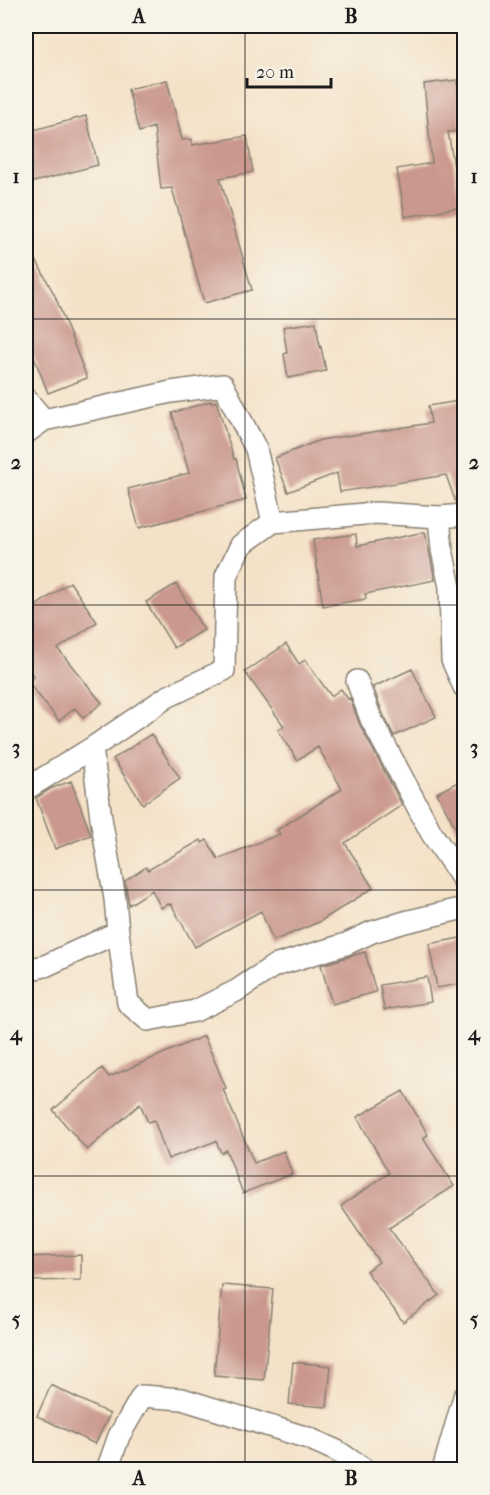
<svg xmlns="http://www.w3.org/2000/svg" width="490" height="1495" font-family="'IM FELL French Canon',serif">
	<rect width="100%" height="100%" fill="#f7f3e8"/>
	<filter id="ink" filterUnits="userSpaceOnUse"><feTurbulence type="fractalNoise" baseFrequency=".0167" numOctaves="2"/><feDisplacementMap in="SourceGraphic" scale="12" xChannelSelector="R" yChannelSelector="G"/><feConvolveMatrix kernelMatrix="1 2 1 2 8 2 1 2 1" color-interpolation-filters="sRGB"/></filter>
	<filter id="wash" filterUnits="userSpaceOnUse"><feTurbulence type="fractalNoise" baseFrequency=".008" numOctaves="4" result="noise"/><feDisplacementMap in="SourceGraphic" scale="24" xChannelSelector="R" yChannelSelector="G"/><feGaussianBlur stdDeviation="1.35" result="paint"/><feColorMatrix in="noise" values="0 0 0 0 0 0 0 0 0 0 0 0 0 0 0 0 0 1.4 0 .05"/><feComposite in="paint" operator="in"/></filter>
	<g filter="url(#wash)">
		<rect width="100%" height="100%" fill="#f4e2c8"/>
		<g id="blocks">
			<path fill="#ca988e" d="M167 80 182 140 192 139V145L247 136 253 172 220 178 252 290 204 303 172 188 161 189 154 127 139 132 128 89Z
				M457 80 462 131 448 132 461 207 405 217 397 169 432 163 424 84Z
				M86 116 98 165 26 184V132Z
				M26 241 55 296 87 378 48 393 26 336Z
				M316 322 320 348 321 347 326 371 288 378 284 354 287 353 283 327Z
				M465 400V502L456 503 446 475 340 492 337 473 288 492 275 458 320 440 431 423 428 406Z
				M211 401V403L216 401 234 459H236L246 500 139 528 128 489 189 473 172 413Z
				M425 532 435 580 365 594 366 599 323 606 313 540 356 534 357 546Z
				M70 582 97 622 58 649 102 703 83 718 75 708 59 721 28 682 34 677 26 664V613Z
				M176 584 204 630 174 648 146 602Z
				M286 644 299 664 305 660 331 696 341 689 348 699 350 698 360 725 402 805 345 843 373 888 319 922 273 941 261 911 195 947 171 904 169 905 168 904 161 908 152 890 129 905 125 881 146 867 148 870 201 840 202 843 207 840 218 859 280 834 277 830 342 789 318 747 297 760 278 730 284 726 245 672Z
				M412 669 436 717 394 736 383 714 373 687Z
				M151 734 180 778 143 804 113 759Z
				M465 778V845L437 793Z
				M71 781 91 835 55 849 36 798 50 789Z
				M465 937V983L437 988 429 944Z
				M365 952 376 992 332 1004 321 965Z
				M427 977 431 1002 384 1010 380 985Z
				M204 1036 226 1088 223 1089 254 1163 284 1151 292 1174 243 1193 226 1150 221 1153 216 1141 168 1159 154 1120 148 1122 140 1104 87 1150 53 1110 102 1068 109 1077Z
				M403 1091 428 1135 423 1138 454 1186 389 1228 439 1295 403 1322 366 1271 379 1262 341 1206 389 1173 357 1117Z
				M81 1255V1280L26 1281V1257Z
				M222 1285 273 1289 264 1380 214 1376Z
				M293 1362 331 1366 327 1407 289 1404Z
				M51 1385 110 1414 95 1444 37 1416Z"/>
		</g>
	</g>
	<g filter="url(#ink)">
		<use href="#blocks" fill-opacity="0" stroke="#887f72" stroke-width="1.5"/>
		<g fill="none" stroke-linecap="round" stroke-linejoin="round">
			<g stroke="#887f72" stroke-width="24">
				<path id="street" d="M26 399 44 420 26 433
					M44 420 171 392 223 385 256 449 273 522
					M439 517 464 515
					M357 681 371 719 432 834 464 881
					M26 789 92 748
					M118 932 115 899 101 818 92 748 167 697 224 670 226 576 241 545 273 522 376 513 439 517 442 550 450 587 452 660 464 687
					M26 970 45 966 118 932 128 1003 148 1020 195 1011 236 991 274 966 346 944 372 932 405 922 464 908
					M107 1470 119 1436 142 1396 182 1399 308 1438 337 1451 365 1470
					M443 1470 464 1397"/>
			</g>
			<use href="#street" stroke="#fff" stroke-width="21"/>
		</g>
	</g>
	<path fill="none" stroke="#1c1c1c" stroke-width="1.5" stroke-opacity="0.55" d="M245 26V1470M26 319H464M26 605H464M26 890H464M26 1176H464"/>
	<rect width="490" height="1495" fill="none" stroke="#f7f3e8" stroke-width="66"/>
	<path d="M247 78v9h84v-9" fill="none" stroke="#1c1c1c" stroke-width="3"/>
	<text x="256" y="78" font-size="18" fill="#1c1c1c" stroke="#f7f3e8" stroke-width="4.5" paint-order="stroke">20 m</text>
	<rect x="33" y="33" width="424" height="1429" fill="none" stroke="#1c1c1c" stroke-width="2"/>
	<g font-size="20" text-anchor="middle" font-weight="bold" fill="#1c1c1c">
		<text x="139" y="23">A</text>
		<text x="351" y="23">B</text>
		<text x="16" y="183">1</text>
		<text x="474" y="183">1</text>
		<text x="16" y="469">2</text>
		<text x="474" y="469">2</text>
		<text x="16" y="754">3</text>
		<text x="474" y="754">3</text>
		<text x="16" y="1040">4</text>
		<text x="474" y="1040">4</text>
		<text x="16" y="1326">5</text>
		<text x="474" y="1326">5</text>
		<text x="139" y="1485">A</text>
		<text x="351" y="1485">B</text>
	</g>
</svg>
